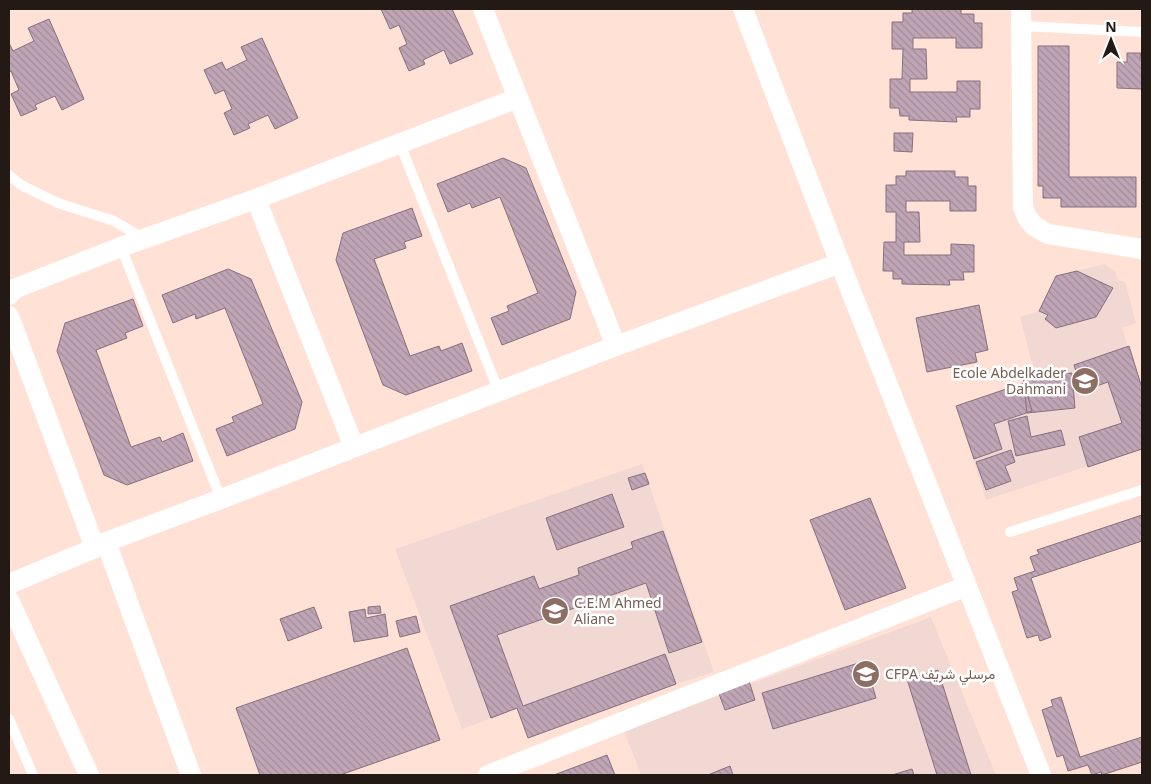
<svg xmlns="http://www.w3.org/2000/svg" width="1151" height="784" font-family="'Noto Sans',Vazirmatn,sans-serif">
	<defs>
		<pattern id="building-back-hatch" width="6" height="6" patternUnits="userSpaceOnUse" patternTransform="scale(1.25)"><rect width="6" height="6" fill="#bfa5b5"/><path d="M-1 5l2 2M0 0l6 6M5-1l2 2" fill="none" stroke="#a48d9b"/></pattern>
	</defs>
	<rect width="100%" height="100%" fill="#ffe2d5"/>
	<path fill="#f2d8d3" d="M1104 264 1115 271 1118 280 1125 282 1136 323 1122 328 1142 388V448L986 500 956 406 1036 379 1020 317 1039 311 1056 276Z
		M642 464 714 672 676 684 528 738 517 709 462 729 395 549Z
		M931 617 996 775H641L624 731Z"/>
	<path fill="url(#building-back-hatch)" stroke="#876f7e" d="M381 9H452L473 54 450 64 444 50 423 60 425 64 409 71 399 48 407 44 399 25 390 29Z
		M912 9H961V14H974V23H982V48H956V38H913V49H926L927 79H910V92H957V81H980V109H970V117H956L957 122 909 120V116H900L899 108H890V79H902L903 49H892V22H903V13H912Z
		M49 19 84 99 62 110 55 96 35 105 37 109 21 116 11 94 19 90 11 71 9 72V43L13 51 34 41 28 28Z
		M262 38 298 118 275 129 268 115 248 124 250 128 234 135 224 113 232 109 224 90 215 94 204 70 222 62 226 70 247 60 241 47Z
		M1038 46H1069V177H1136V207H1061V198H1043V186H1038Z
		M1127 53H1141L1140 58H1142V89L1117 88V62H1127Z
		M894 133H913L912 152 894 151Z
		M503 158 526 168 576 292 570 319 502 345 491 318 509 311 507 306 538 293 500 197 472 208 470 203 448 212 437 184Z
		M906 171H955V177H968V186H976V211H950V201H906V212H919L920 242H904V255H951V244L974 245V272H963L964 280H949L950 285 902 284V279H893V271H883L884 242H896V212H886V185H896V176H906Z
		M412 208 422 236 404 242 406 248 374 259 410 356 439 346 441 351 462 343 472 371 406 395 383 385 336 260 343 233Z
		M228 269 251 279 302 402 295 429 227 456 216 429 234 422 232 417 263 404 225 308 196 319 195 314 173 323 162 295Z
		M1077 271 1113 288 1096 317 1056 328 1045 319 1048 315 1039 311 1056 276Z
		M133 299 143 326 125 333 127 338 96 350 131 447 160 437 162 442 183 433 193 461 127 485 104 475 57 351 65 323Z
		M979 305 988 350 975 353 977 362 927 372 916 318Z
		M1129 346 1142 388V449L1088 467 1079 437 1122 423 1108 382 1082 391 1074 365Z
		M1072 373 1075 408 1027 413 1023 377Z
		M1024 383 1032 411 994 424 1002 449 974 459 956 406Z
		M1027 416 1031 437 1061 430 1065 445 1016 456 1008 421Z
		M1011 450 1015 462 1005 466 1011 481 986 490 976 462Z
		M645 473 649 484 632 490 628 478Z
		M612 494 624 527 557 550 546 518Z
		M870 498 906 588 845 610 810 520Z
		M1142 515V541L1031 578 1051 637 1040 641 1038 635 1027 638 1012 592 1018 590 1014 578 1035 571 1030 557 1039 554 1037 550Z
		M663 531 702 642 669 653 646 583 497 635 523 706 665 654 676 684 528 738 517 708 491 718 450 606 534 576 539 589 579 575 578 568 633 548 631 542Z
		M380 606 381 613 368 614V607Z
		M314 607 322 628 288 641 280 619Z
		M365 609 366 618 385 614 388 636 354 642 349 612Z
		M416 616 420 632 400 637 396 621Z
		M407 648 440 740 340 775H260L236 708Z
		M865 661 876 698 773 729 762 693Z
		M938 670 971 775H937L907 679Z
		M749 681 755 700 725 710 718 691Z
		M1061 697 1080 757 1142 737V762L1102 775 1101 772 1092 775 1088 765 1068 771 1063 755 1057 757 1042 710 1053 706 1051 700Z
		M607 755 615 775H554Z
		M730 766 733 775H708Z
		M912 769 914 775H892Z"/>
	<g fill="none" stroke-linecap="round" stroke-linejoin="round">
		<path stroke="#fff" stroke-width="10" d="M1021 26 1142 32
			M400 144 499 392
			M9 175 21 185 58 203 114 221 143 238
			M121 247 221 499
			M1010 532 1142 490
			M9 719 33 775"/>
		<path stroke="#fff" stroke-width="20" d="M483 9 616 346
			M743 9 840 263 1041 775
			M1021 9 1023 207 1027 217 1034 226 1048 234 1142 249
			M256 199 354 447
			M9 295 14 289 121 247 256 199 518 98
			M9 316 95 548
			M106 542 191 775
			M9 584 95 548 106 542 221 499 616 346 840 263
			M9 600 89 775
			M488 775 967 586"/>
	</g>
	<defs>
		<g id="school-disc" transform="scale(1.4375)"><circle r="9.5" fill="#8d6e63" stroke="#fff"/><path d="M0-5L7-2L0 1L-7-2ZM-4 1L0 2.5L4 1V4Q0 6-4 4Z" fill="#fff"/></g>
		<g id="university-disc" transform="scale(1.4375)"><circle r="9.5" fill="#8d6e63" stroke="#fff"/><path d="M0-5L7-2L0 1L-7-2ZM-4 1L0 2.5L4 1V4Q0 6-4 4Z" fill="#fff"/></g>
	</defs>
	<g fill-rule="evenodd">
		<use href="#school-disc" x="1085" y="381"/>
		<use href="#school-disc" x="555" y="611"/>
		<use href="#university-disc" x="866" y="674"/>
	</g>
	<g text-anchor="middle" stroke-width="5" stroke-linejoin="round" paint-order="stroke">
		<g font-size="14" fill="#785e54" stroke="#fff" text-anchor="start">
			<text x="1066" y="378" text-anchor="end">Ecole Abdelkader<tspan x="1066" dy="16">Dahmani</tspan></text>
			<text x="574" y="608">C.E.M Ahmed<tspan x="574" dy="16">Aliane</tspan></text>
			<text x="885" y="679">CFPA مرسلي شريف</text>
		</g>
	</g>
	<rect width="1151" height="784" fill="none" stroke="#241a15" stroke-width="20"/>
	<g transform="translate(1111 40)" stroke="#ffffff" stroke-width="4" paint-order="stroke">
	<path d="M0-4L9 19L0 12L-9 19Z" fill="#241a15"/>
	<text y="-8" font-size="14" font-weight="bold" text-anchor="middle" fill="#241a15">N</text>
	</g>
</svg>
